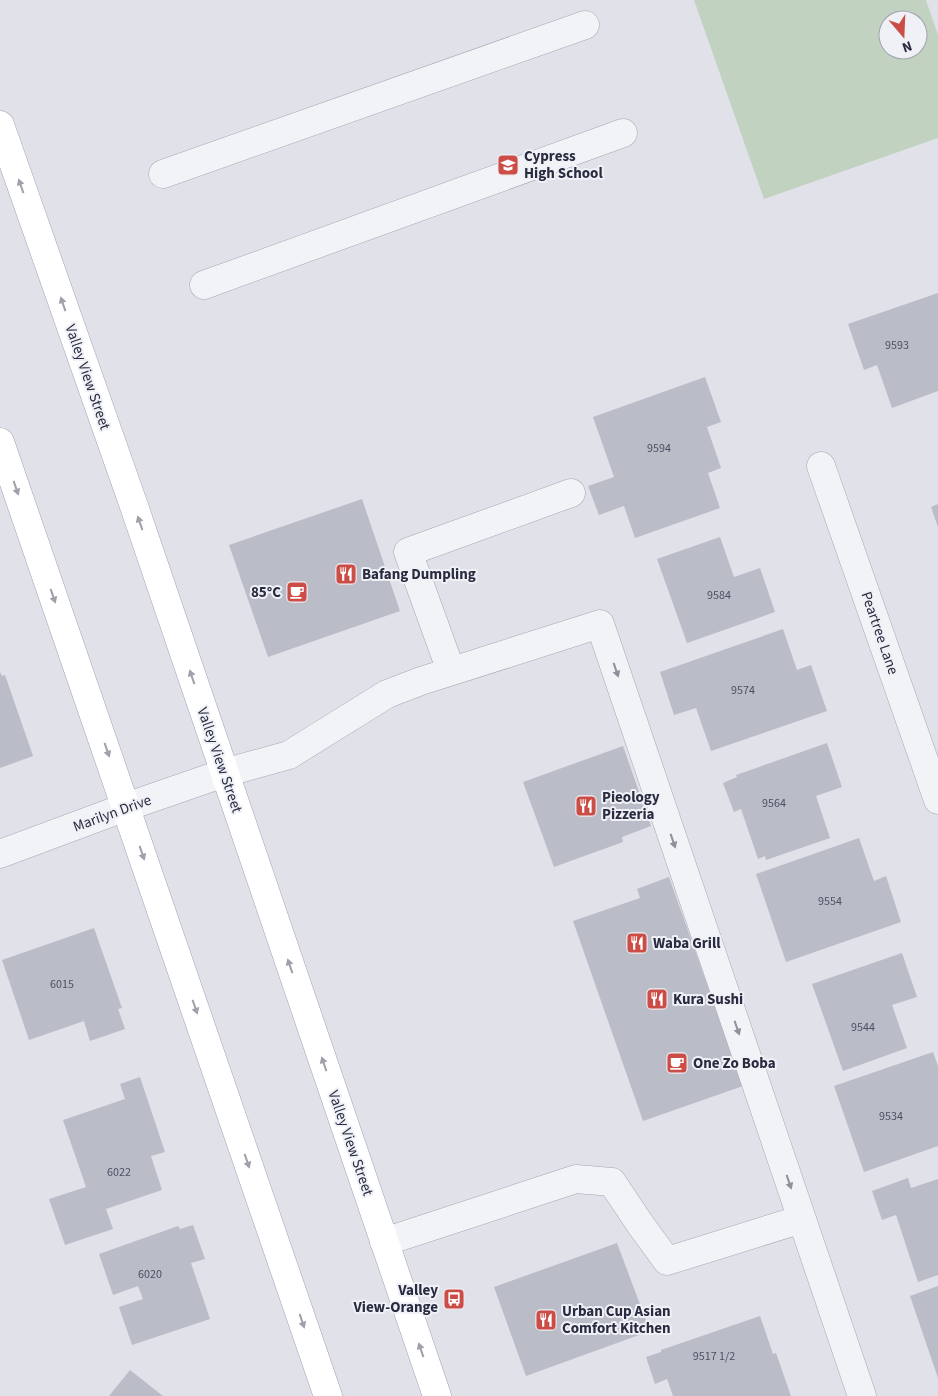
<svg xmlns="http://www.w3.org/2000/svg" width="938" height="1396" font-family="'Source Sans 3',sans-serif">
	<rect width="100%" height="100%" fill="#e0e1e9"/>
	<path fill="#c2d2c1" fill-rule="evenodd" d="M694 0H926L938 35V138L764 199ZM888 20H918V50H888Z"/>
	<path fill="#babcc8" d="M938 293V391L892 408 877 365 864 370 848 324Z
		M705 377 721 422 707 427 721 468 708 473 720 508 635 538 624 506 599 515 588 486 614 477 593 417Z
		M362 499 400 611 268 657 229 545Z
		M938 504V527L931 507Z
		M720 537 734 577 760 568 775 612 687 643 657 559Z
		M783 629 797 670 811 665 827 711 711 751 696 708 674 715 660 672Z
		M0 672 2 676 5 675 33 756 0 768Z
		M827 743 842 787 816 796 830 838 766 860 765 856 758 859 741 809 734 812 723 783 737 777 736 775Z
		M623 746 651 826 622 837 623 842 554 867 523 782Z
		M859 838 874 881 886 876 901 922 786 962 756 874Z
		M669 877 743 1086 643 1121 573 921 640 898 637 889Z
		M94 928 122 1008 118 1009 125 1029 90 1041 84 1021 29 1040 2 960Z
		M902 953 917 997 892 1005 907 1048 843 1071 812 984Z
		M933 1052 938 1066V1146L864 1172 834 1086Z
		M140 1077 165 1152 151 1156 162 1190 106 1209 113 1229 65 1245 49 1199 86 1187 63 1120 125 1099 120 1084Z
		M908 1178 911 1188 938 1179V1275L918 1282 896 1215 882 1220 872 1191Z
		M193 1225 205 1259 191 1263 210 1319 132 1345 119 1307 143 1299 138 1286 113 1295 99 1254 178 1226 180 1229Z
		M617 1243 650 1331 526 1376 494 1287Z
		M938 1286V1378L910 1296Z
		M760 1316 773 1354 776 1353 791 1396H673L667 1379 655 1384 646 1357 661 1352V1350Z
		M130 1370 163 1396H109Z"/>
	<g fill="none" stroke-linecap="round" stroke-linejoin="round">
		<g stroke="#a5a7b3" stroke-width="29">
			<path id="minor" d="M163 174 585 25
				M204 285 623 133
				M821 466 938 800
				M451 671 408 552 571 493
				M0 854 126 807 224 773 289 755 387 694 421 681 600 624 862 1396
				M384 1242 576 1179 612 1182 640 1224 667 1261 802 1219"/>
		</g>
		<g stroke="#9fa3b4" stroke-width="29">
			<path id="major" d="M0 125 135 509 437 1396
				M0 442 328 1396"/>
		</g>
		<use href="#minor" stroke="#f2f3f7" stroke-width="28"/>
		<use href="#major" stroke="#fff" stroke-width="28"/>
	</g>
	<defs><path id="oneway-solid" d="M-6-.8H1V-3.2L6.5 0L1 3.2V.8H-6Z" transform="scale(1.25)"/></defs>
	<g fill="#9fa0a9">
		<use href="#oneway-solid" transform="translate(21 186) rotate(-109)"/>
		<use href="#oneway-solid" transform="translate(63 304) rotate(-109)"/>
		<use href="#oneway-solid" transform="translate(16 488) rotate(71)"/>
		<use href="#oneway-solid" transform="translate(140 523) rotate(-109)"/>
		<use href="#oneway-solid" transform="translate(53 596) rotate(71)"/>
		<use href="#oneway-solid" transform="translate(192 677) rotate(-109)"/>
		<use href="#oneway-solid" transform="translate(107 750) rotate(71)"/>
		<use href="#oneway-solid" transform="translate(142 853) rotate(71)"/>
		<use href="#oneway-solid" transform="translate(290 966) rotate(-109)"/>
		<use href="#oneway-solid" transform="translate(195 1007) rotate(71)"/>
		<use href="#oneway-solid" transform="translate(324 1064) rotate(-109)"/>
		<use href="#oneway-solid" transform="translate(247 1161) rotate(71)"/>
		<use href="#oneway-solid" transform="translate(302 1321) rotate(71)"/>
		<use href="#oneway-solid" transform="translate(421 1350) rotate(-109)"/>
	</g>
	<g fill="#8e909c">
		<use href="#oneway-solid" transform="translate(616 670) rotate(71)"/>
		<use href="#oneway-solid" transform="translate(673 841) rotate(71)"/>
		<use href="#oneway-solid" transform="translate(737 1028) rotate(71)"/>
		<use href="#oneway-solid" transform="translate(789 1182) rotate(71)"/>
	</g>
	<defs>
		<g id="school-square" transform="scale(1.125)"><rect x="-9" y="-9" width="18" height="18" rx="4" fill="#cc4d46" stroke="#eff1f6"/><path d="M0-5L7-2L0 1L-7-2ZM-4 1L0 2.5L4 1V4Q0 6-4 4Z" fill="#fff"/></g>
		<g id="restaurant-square" transform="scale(1.125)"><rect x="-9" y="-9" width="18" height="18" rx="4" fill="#cc4d46" stroke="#eff1f6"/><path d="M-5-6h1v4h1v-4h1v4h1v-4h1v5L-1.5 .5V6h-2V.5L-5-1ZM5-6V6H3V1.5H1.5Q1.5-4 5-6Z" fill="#fff"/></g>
		<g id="cafe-square" transform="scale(1.125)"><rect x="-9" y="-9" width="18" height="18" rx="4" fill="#cc4d46" stroke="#eff1f6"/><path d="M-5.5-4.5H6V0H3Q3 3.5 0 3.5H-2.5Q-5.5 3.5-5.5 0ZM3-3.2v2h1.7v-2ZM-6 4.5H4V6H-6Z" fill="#fff"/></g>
		<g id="bus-square" transform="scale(1.125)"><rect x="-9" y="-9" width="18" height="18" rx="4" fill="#cc4d46" stroke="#eff1f6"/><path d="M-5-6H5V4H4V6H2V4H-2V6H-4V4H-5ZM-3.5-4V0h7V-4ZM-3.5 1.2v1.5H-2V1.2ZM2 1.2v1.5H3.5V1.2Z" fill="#fff"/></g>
	</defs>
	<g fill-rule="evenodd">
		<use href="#school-square" x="508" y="165"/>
		<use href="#restaurant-square" x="346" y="574"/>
		<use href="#cafe-square" x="297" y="592"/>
		<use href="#restaurant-square" x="586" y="806"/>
		<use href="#restaurant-square" x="637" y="943"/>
		<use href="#restaurant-square" x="657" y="999"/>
		<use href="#cafe-square" x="677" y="1063"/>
		<use href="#bus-square" x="454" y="1299"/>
		<use href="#restaurant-square" x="546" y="1320"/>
	</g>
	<g text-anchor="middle" stroke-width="4" stroke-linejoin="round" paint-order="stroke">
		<g font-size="12" fill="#4d5062">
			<text x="897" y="349">9593</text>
			<text x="659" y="452">9594</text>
			<text x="719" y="599">9584</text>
			<text x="743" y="694">9574</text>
			<text x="774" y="807">9564</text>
			<text x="830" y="905">9554</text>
			<text x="62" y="988">6015</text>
			<text x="863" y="1031">9544</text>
			<text x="891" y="1120">9534</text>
			<text x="119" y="1176">6022</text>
			<text x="150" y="1278">6020</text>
			<text x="714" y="1360">9517 1/2</text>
		</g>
		<g font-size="15" font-weight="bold" fill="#292c40" stroke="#eff1f6" text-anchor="start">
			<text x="524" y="161">Cypress<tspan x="524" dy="17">High School</tspan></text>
			<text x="362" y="579">Bafang Dumpling</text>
			<text x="281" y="597" text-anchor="end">85°C</text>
			<text x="602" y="802">Pieology<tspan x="602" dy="17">Pizzeria</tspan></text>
			<text x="653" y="948">Waba Grill</text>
			<text x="673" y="1004">Kura Sushi</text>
			<text x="693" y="1068">One Zo Boba</text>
			<text x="438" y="1295" text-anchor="end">Valley<tspan x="438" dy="17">View-Orange</tspan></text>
			<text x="562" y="1316">Urban Cup Asian<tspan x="562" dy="17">Comfort Kitchen</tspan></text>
		</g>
		<g font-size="15" fill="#292c40" stroke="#eff1f6">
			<text transform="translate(88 377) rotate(71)" y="5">Valley View Street</text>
			<text transform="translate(880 633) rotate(71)" y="5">Peartree Lane</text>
			<text transform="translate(220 760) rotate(71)" y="5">Valley View Street</text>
			<text transform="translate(112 813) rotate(-20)" y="5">Marilyn Drive</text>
			<text transform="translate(351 1143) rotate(71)" y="5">Valley View Street</text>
		</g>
	</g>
	<g transform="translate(903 35) rotate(161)"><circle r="24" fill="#eff1f6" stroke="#a0a2ad"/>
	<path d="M0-4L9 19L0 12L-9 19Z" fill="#cc4d46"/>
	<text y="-8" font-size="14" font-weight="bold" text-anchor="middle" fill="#292c40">N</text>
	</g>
</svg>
